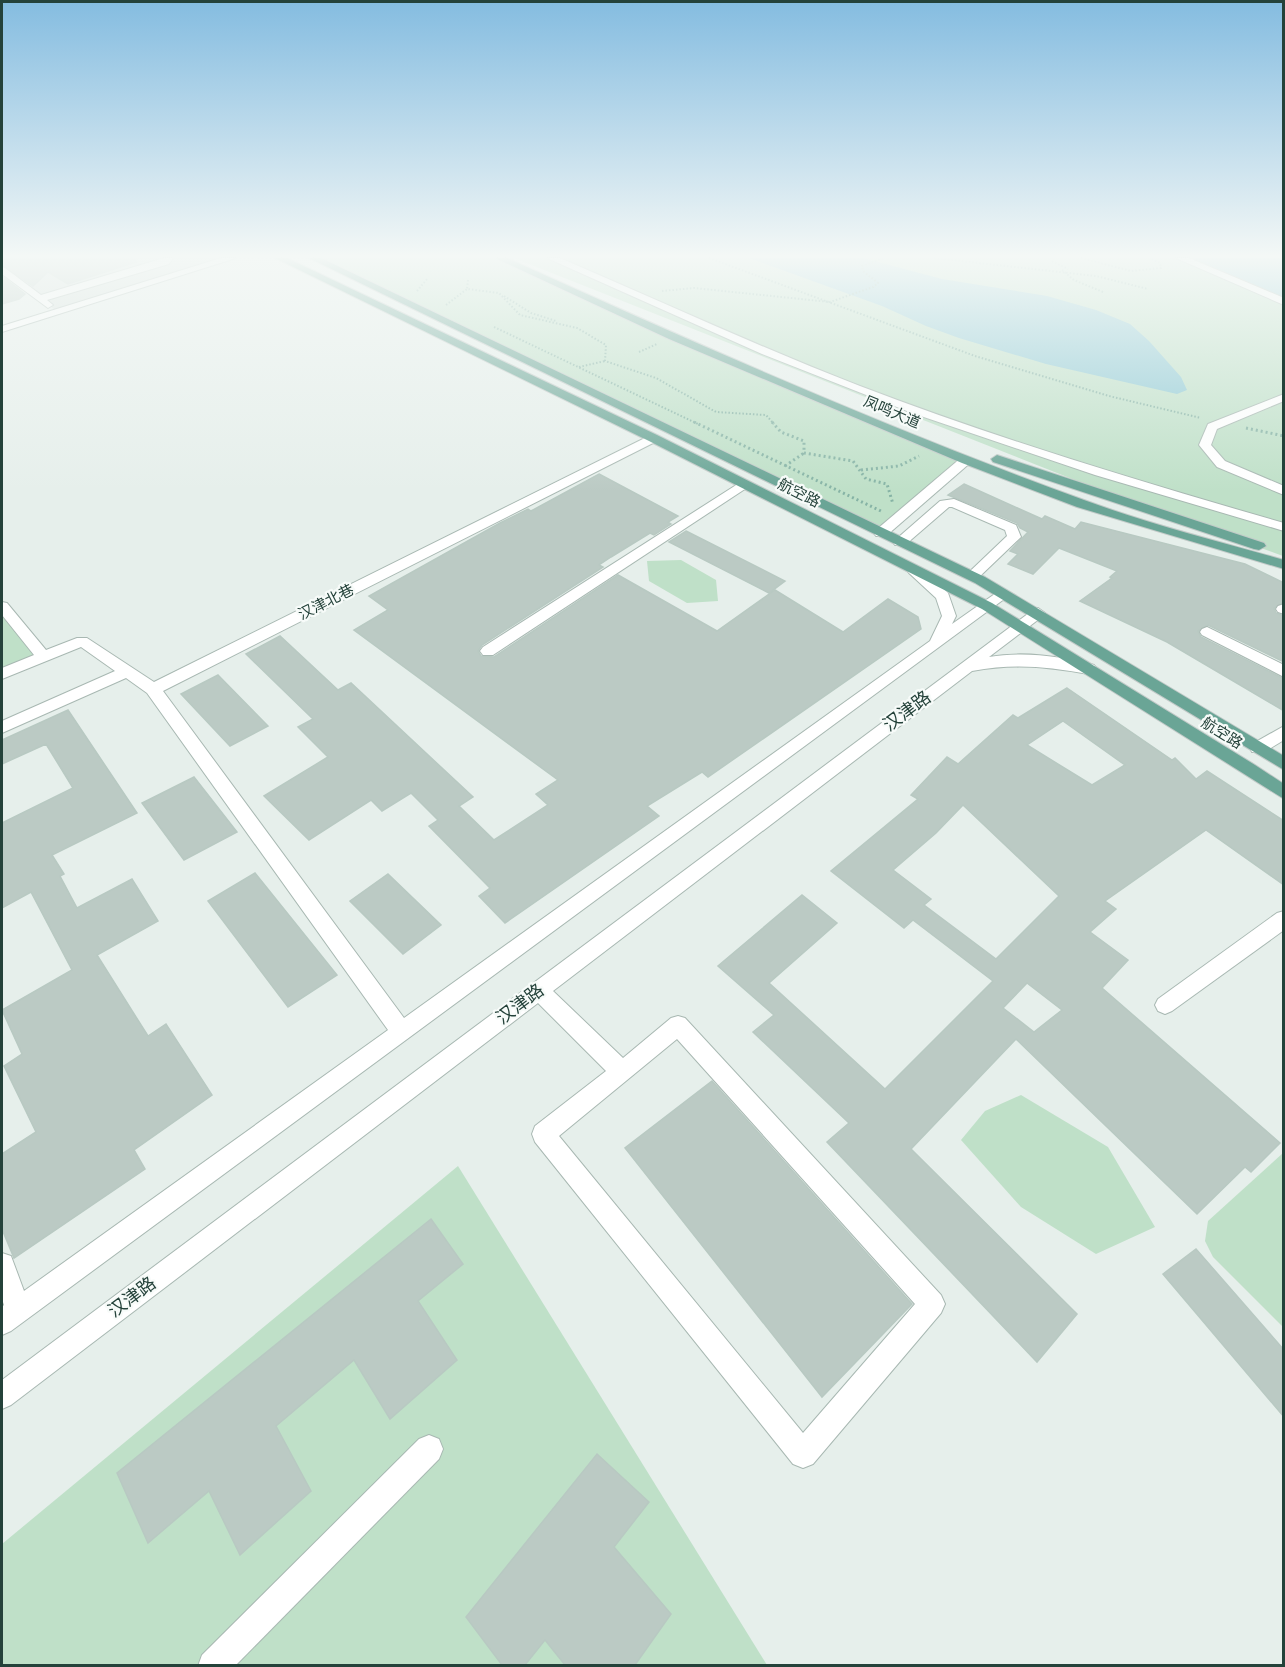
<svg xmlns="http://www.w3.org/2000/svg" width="1285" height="1667" viewBox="0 0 1285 1667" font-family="Rubik,'Noto Sans SC',sans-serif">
	<rect width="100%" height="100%" fill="#e6efeb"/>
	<path fill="#d4dfda" d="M2,258H232L58,312L2,270Z"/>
	<g fill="#bfe0c8">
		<path d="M312,258H499L966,460L881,533Z"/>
		<path d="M514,258H1191L1283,297V556L1100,490Z"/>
		<path d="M681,560L716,580L718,601L687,603L649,581L647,561Z"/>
		<path d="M2,614L36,655L2,670Z"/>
		<path d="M1021,1095L1108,1147L1155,1227L1096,1254L1021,1207L961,1140L985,1111Z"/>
		<path d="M1283,1153V1327L1213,1257L1205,1241L1208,1221Z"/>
		<path d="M458,1166L767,1665H2V1544Z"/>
	</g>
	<g fill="#8ec9d4">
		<path d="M749,258H863L942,279L1047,296L1096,310L1130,324L1149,341L1181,377L1187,390L1177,394L1046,364L959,338L926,326L882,306Z"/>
		<path d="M1191,258H1283V297Z"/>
	</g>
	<g fill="#bbcac4" stroke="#b8c9c2" stroke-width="1.5" fill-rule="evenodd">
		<path d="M2,258H135L136,262L68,284L48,272L33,286L2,265Z"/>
		<path d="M2,276L25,294L19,299L2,304Z"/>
		<path d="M599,474L678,516L668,522L671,524L654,535L650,533L611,557L599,565L603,567L482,645L478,651L481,656L494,657L618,575L717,631L775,590L843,632L888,599L918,617L921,629L708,777L702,772L647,806L659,816L505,923L479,896L490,888L429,826L438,820L411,793L382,811L371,800L309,840L264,796L328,757L298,727L313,719L246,654L280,636L338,690L351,683L473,797L459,806L494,840L548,805L536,794L558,780L354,630L388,610L369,596L500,523L528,509L531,511Z"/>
		<path d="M964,484L1042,519L1045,516L1075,529L1081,522L1245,564L1284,583V602L1274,608L1276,613L1284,616V662L1208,625L1198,631L1201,637L1284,679V711L1167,642L1080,601L1112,578L1110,577L1117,571L1059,548L1033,574L1008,564L1018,554L1010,551L1028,532L1020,528L1017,523L948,495Z"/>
		<path d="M686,531L785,581L769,593L669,542Z"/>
		<path d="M218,675L268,726L230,746L181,694Z"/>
		<path d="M1067,688L1172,760L1175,758L1196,779L1207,771L1284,821V885L1206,830L1105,901L1116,909L1090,932L1128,960L1102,988L1280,1143L1251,1172L1245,1167L1197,1214L1016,1039L911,1149L1077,1314L1037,1362L827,1142L849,1123L753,1032L774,1015L718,966L802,895L837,923L769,983L885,1089L993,981L913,920L904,928L831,871L918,799L911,795L947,757L958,764L1013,715L1018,718ZM1063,721L1125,765L1092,785L1027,745ZM963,805L1059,896L996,959L924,905L931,899L893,870L936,833ZM1027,983L1062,1010L1034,1032L1003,1008Z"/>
		<path d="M68,710L137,813L52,855L64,874L60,876L77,908L132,879L158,921L97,955L148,1036L166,1024L212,1095L134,1150L145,1169L14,1258L2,1229V1154L36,1132L4,1066L22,1054L2,1010L72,970L31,892L2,908V823L73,788L46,744L2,764V740Z"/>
		<path d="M194,777L237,832L184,860L142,803Z"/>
		<path d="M255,873L337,975L288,1007L208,901Z"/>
		<path d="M388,874L441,925L403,954L350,901Z"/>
		<path d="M712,1081L912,1304L822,1397L625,1148Z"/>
		<path d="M431,1219L463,1264L418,1301L457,1360L390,1419L354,1360L276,1426L311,1491L240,1555L209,1491L148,1543L117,1473Z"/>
		<path d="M1196,1249L1284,1350V1417L1163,1274Z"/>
		<path d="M597,1454L649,1502L614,1547L671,1614L635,1665H565L545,1640L525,1665H502L466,1617Z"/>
	</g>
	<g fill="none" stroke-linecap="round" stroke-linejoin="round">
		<defs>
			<g id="minor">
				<path d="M164,258H173L169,264L47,300L53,305L48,308L2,274V267L5,268L41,295Z"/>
				<path d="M221,258H236L2,332V326Z"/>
				<path d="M547,258H560C660,301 759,347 860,386C999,439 1141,482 1284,523V531L1095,475L912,413L762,354Z"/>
				<path d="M1176,258H1189L1284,298V305Z"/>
				<path d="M1284,394V401L1217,429L1211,445L1225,461L1284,486V495L1217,467L1199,445L1208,424Z"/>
				<path d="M653,434L659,438L657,441L163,691L404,1018L930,641L942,616L936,598L909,573L907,570L909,567H919L948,593L956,616L952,624L999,591L1004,590L1011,594L11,1331L2,1335V1307L4,1305L2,1299V1253L11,1256L24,1291L388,1030L147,693L126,678L2,733V721L115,671L81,647L2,679V668L34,655L2,615V602L7,603L46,650L77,638H87L154,682Z"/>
				<path d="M966,456L972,460L970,463L886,536H876L874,533L876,530L962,457Z"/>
				<path d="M744,480L750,484L748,487L493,655H483L480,651L483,647Z"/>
				<path d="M954,499L1016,525L1021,537L977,579L972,580L965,576L1007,536L1005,530L952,507H949L905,545H895L893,542L940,501Z"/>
				<path d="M1284,604V614L1278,612L1276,609L1278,606Z"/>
				<path d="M1038,608L1045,613L1043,616L989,657C1022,651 1062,656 1094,665L1097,669L1094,673L1089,674C1046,667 1016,663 972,671L553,991L623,1058L671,1018L678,1016L685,1018L941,1295L945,1304L941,1313L813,1464L803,1468L793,1464L535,1142L532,1134L535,1126L606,1071L538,1003L11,1405L2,1409V1380L1033,610ZM677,1039L915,1304L803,1433L559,1136Z"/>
				<path d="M1207,627L1284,665V677L1202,635L1200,632L1202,629Z"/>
				<path d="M1284,726V740L1264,752H1252L1250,748L1252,744Z"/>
				<path d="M1284,911V930L1172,1011L1165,1014L1158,1011L1155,1005L1158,999L1277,913Z"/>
				<path d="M429,1435L439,1439L443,1449L439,1459L235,1666H198L202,1655L419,1439Z"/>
			</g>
			<g id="major">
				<path d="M275,258H287L657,435L992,603L1255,765L1284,784V799L982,609L649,441Z"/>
				<path d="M309,258H321L985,577L1284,756V770L975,583Z"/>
				<path d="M495,258H507C697,344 888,429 1084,500C1149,524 1217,541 1284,560V569L1077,507L962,463L669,339Z"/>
				<path d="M997,455L1264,543L1266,546L1259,550L1254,549L993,462L991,459Z"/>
			</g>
		</defs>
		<use href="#minor" stroke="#a8b8b2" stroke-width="2"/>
		<use href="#major" stroke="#c2cac8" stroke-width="2"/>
		<g stroke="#86b3a5" stroke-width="2" stroke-dasharray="1.5 2" stroke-linecap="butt">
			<path d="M709,258L975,356L1109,396L1201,418"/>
			<path d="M934,258L1096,276L1148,289"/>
			<path d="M1081,258L1131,271L1161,268L1160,263L1150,258"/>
			<path d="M1052,261L1068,269"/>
			<path d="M1062,270L1074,280L1103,292"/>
			<path d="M468,280L467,289L499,293L520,315L577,328L606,345L605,361L656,378L716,412L766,415L774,424"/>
			<path d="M417,291L428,278"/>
			<path d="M662,291L694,288L830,302L873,287L878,283L863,271L862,266L884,258"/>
			<path d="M504,296L531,313L556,321"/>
			<path d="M446,305L467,289"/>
			<path d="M494,327L698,424"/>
			<path d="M639,352L657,344"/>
			<path d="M579,367L605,361"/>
		</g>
		<g stroke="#86b3a5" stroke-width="3" stroke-dasharray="2 3" stroke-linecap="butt">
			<path d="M694,422L883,512"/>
			<path d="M772,422L781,432L804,441V453L853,461L866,479L887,484L893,504"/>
			<path d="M1246,428L1284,436"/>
			<path d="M785,466L804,453"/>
			<path d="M861,470L899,466L919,456"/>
		</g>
		<use href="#minor" fill="#fff" fill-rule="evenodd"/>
		<use href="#major" fill="#6aa596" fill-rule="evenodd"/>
	</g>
	<linearGradient id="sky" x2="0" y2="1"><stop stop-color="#84bce0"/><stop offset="0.52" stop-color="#f4f8f6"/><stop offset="1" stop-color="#f4f8f6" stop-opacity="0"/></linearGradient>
	<rect width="1285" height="492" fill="url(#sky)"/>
	<g text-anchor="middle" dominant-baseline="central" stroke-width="4.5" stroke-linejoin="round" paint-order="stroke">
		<g font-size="15" fill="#24423a" stroke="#f7fbf9">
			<text transform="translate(892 412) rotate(23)">凤鸣大道</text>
			<text transform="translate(799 493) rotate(27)">航空路</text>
			<text transform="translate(326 602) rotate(-27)">汉津北巷</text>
			<text transform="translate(1222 733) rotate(32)">航空路</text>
		</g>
		<g font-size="18" fill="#24423a" stroke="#f7fbf9">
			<text transform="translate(907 711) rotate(-37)">汉津路</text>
			<text transform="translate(520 1004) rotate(-37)">汉津路</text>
			<text transform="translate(132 1297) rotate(-37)">汉津路</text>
		</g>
	</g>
	<rect width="1285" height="1667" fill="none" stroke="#24423a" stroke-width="6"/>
</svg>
